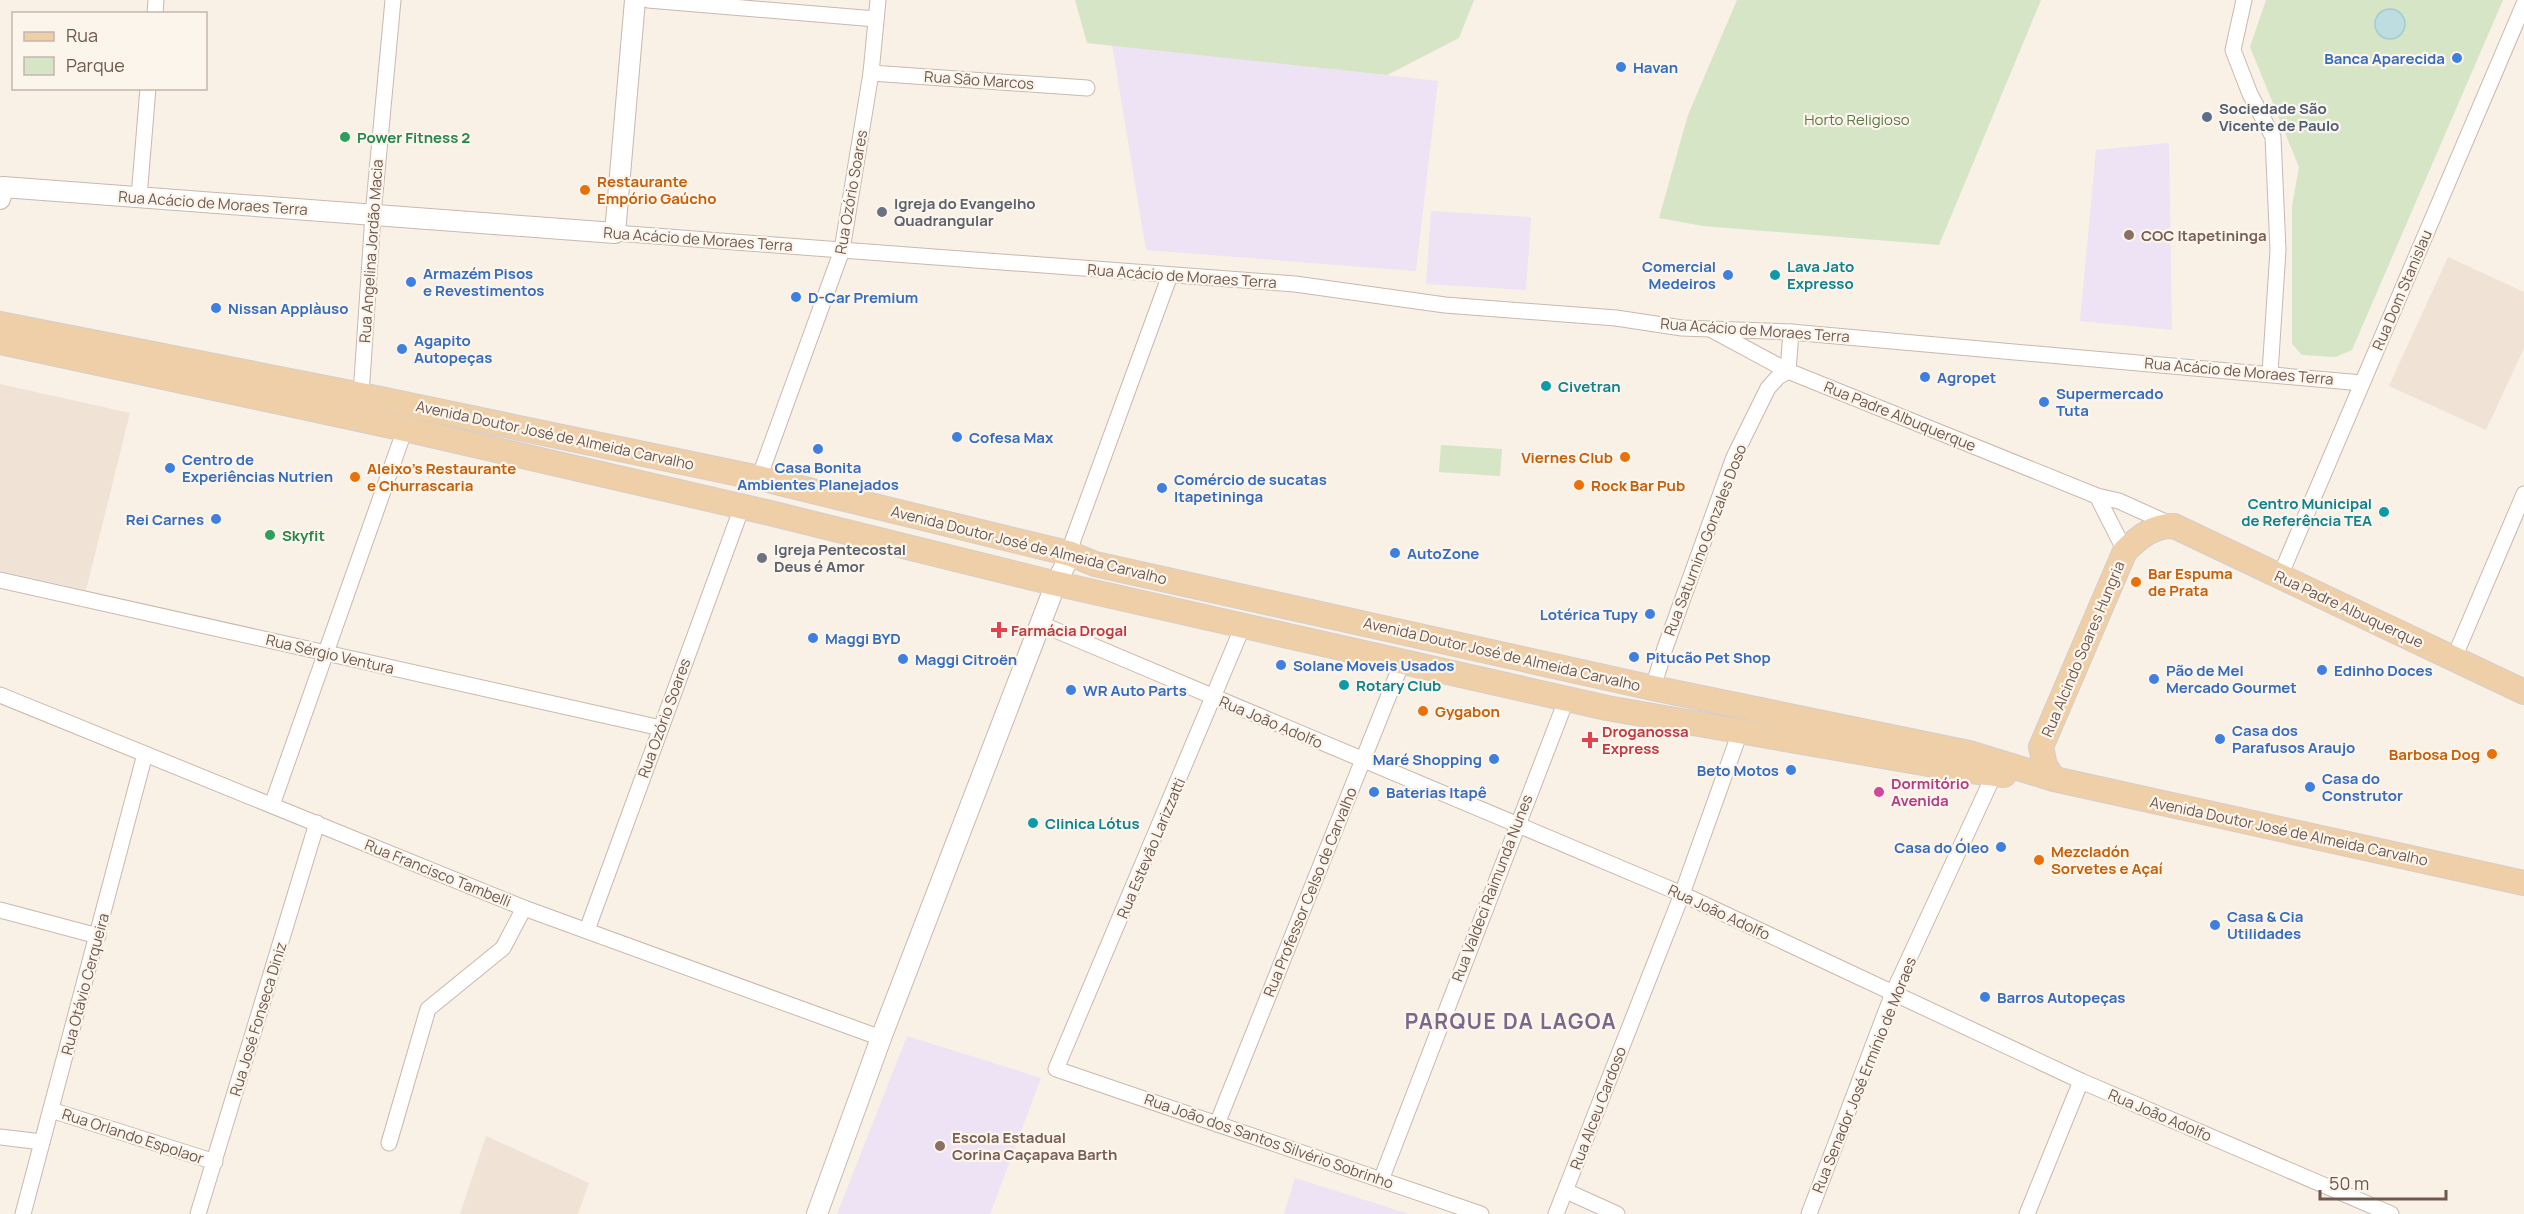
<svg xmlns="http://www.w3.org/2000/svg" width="2524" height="1214" viewBox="0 0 2524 1214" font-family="Manrope,sans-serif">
	<rect width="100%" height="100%" fill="#f9f0e6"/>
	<g fill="#f0e2d5">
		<path d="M2448,257L2524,292V348L2486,430L2389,386Z"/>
		<path d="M0,384L130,413L86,590L0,571Z"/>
		<path d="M486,1136L589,1183L578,1214H460Z"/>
	</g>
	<g fill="#ede3f5">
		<path d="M1112,44L1438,81L1416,271L1146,250Z"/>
		<path d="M2169,143L2172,330L2080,321L2096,150Z"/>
		<path d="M1431,211L1531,217L1526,290L1426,284Z"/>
		<path d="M907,1036L1041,1078L990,1214H837Z"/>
		<path d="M1295,1178L1409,1214H1284Z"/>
	</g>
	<g fill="#d5e5c6">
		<path d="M1075,0H1474L1459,38L1387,75L1087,43Z"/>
		<path d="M1737,0H2041L1939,245L1703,226L1659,218L1688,115Z"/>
		<path d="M2266,0H2503L2352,350L2335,357L2302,355L2292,344V206L2299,167L2250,47Z"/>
		<path d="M1441,445L1502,449L1500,476L1439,472Z"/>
	</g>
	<circle fill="#bddde0" stroke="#a5ccd0" stroke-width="1.5" cx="2390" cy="24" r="15"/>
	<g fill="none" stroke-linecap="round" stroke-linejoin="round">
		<defs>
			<g id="minor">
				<path d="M648,0L876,19"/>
				<path d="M2244,0L2233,50L2250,94L2273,137L2278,250L2270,373"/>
				<path d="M155,14L156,0"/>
				<path d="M871,73L1087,88"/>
				<path d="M139,197L148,88"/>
				<path d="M615,233L1295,284L1445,305L1616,318L1682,328L1791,332L2362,383"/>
				<path d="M1712,330L1788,371L2097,496L2119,501L2172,525"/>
				<path d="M1788,371L1791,332"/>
				<path d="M361,395L373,215L393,0"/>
				<path d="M759,478L842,250L871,73L878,0"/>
				<path d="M2097,496L2125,551"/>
				<path d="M1071,554L1073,540L1170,275"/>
				<path d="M2280,576L2524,4"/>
				<path d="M0,580L661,728"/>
				<path d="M1041,624L1682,894L2081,1081L2391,1214"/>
				<path d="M1243,626L1056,1069L1481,1214"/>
				<path d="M2454,658L2524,494"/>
				<path d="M1653,688L1665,648L1734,457L1768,388L1778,377L1788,371"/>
				<path d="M0,695L524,908L881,1038"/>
				<path d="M272,805L405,429"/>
				<path d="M0,910L98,936"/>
				<path d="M587,930L742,507"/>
				<path d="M51,1110L215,1162"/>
				<path d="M1217,1124L1403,660"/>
				<path d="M0,1137L42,1142"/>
				<path d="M389,1143L428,1009L503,948L524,908"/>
				<path d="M1381,1180L1567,698"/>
				<path d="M1566,1191L1617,1214"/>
				<path d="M23,1214L145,754"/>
				<path d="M198,1214L317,823"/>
				<path d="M1556,1214L1682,894L1740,732"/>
				<path d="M1809,1214L1893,993L1998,766"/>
				<path d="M2027,1214L2081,1081"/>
			</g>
			<g id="tertiary">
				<path d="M0,199L3,187L615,233L635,0"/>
				<path d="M817,1214L881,1038L1056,583L1071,554"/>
			</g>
			<g id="primary">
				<path d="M0,324L361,395L759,478L1071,554L1095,564L1653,688L1969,753L2054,779L2524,883"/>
				<path d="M0,342L405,429L770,513L1045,581L1607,708L1963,770L2004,775"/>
				<path d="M2054,779L2045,766L2041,747L2125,551C2139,537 2154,525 2174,526L2524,692"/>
			</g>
		</defs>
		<use href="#minor" stroke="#c9b8ae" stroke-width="17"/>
		<use href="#tertiary" stroke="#c9b8ae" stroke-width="22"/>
		<use href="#primary" stroke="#d4cdca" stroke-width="26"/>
		<use href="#minor" stroke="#fff" stroke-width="15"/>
		<use href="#tertiary" stroke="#fff" stroke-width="20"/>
		<use href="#primary" stroke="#efcfa7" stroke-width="24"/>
	</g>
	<g fill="#3f7fe0" stroke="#fcf5ec" stroke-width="2">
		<circle cx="2457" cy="58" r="6"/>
		<circle cx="1621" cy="67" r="6"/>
		<circle cx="1728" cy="275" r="6"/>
		<circle cx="411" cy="282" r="6"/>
		<circle cx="796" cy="297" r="6"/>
		<circle cx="216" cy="308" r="6"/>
		<circle cx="402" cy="349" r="6"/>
		<circle cx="1925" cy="377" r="6"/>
		<circle cx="2044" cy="402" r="6"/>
		<circle cx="957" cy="437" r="6"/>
		<circle cx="818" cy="449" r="6"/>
		<circle cx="170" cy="468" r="6"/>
		<circle cx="1162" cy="488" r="6"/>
		<circle cx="216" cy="519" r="6"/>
		<circle cx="1395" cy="553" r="6"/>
		<circle cx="1650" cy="614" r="6"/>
		<circle cx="813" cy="638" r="6"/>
		<circle cx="1634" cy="657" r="6"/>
		<circle cx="903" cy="659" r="6"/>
		<circle cx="1281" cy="665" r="6"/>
		<circle cx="2322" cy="670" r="6"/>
		<circle cx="2154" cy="679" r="6"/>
		<circle cx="1071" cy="690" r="6"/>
		<circle cx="2220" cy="739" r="6"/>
		<circle cx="1494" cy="759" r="6"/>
		<circle cx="1791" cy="770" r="6"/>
		<circle cx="2310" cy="787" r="6"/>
		<circle cx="1374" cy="792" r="6"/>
		<circle cx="2001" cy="847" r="6"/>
		<circle cx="2215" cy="925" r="6"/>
		<circle cx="1985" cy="997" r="6"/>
	</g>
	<circle fill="#5c6f8a" stroke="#fcf5ec" stroke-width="2" cx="2207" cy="117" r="6"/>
	<g fill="#2e9e5b" stroke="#fcf5ec" stroke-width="2">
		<circle cx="345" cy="137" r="6"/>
		<circle cx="270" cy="535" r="6"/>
	</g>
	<g fill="#e8710a" stroke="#fcf5ec" stroke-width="2">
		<circle cx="585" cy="190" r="6"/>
		<circle cx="1625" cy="457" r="6"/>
		<circle cx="355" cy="477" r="6"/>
		<circle cx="1579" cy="485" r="6"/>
		<circle cx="2136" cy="582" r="6"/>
		<circle cx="1423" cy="711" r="6"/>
		<circle cx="2492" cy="754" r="6"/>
		<circle cx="2039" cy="860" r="6"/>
	</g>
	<g fill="#6b7280" stroke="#fcf5ec" stroke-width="2">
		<circle cx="882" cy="212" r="6"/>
		<circle cx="762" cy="558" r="6"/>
	</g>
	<g fill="#8d6e63" stroke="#fcf5ec" stroke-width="2">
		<circle cx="2129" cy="235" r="6"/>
		<circle cx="940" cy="1146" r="6"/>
	</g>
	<g fill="#0f9aa8" stroke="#fcf5ec" stroke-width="2">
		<circle cx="1775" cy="275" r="6"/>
		<circle cx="1546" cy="386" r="6"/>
		<circle cx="2384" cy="512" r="6"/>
		<circle cx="1344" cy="685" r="6"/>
		<circle cx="1033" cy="823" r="6"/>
	</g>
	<g fill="#e0444e" stroke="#fcf5ec" stroke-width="2">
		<path d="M996 621h6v6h6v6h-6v6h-6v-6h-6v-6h6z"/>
		<path d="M1587 731h6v6h6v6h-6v6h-6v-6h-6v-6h6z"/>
	</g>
	<circle fill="#d1479c" stroke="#fcf5ec" stroke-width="2" cx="1879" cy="792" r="6"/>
	<g text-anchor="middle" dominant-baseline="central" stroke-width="4.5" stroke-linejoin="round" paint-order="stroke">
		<g font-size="15" font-weight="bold" fill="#366cbe" stroke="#fcf5ec" text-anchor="start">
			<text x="2445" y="58" text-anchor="end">Banca Aparecida</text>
			<text x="1633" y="67">Havan</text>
			<text x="1716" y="266" text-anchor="end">Comercial<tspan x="1716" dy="17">Medeiros</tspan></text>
			<text x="423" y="273">Armazém Pisos<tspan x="423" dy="17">e Revestimentos</tspan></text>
			<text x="808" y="297">D-Car Premium</text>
			<text x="228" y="308">Nissan Applàuso</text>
			<text x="414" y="340">Agapito<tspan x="414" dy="17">Autopeças</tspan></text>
			<text x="1937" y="377">Agropet</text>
			<text x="2056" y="393">Supermercado<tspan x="2056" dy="17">Tuta</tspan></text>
			<text x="969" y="437">Cofesa Max</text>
			<text x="182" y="459">Centro de<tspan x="182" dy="17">Experiências Nutrien</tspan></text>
			<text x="818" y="467" text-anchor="middle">Casa Bonita<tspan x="818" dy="17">Ambientes Planejados</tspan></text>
			<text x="1174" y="479">Comércio de sucatas<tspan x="1174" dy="17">Itapetininga</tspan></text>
			<text x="204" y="519" text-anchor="end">Rei Carnes</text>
			<text x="1407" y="553">AutoZone</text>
			<text x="1638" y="614" text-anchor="end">Lotérica Tupy</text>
			<text x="825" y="638">Maggi BYD</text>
			<text x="1646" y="657">Pitucão Pet Shop</text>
			<text x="915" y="659">Maggi Citroën</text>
			<text x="1293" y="665">Solane Moveis Usados</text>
			<text x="2166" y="670">Pão de Mel<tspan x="2166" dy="17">Mercado Gourmet</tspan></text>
			<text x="2334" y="670">Edinho Doces</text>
			<text x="1083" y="690">WR Auto Parts</text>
			<text x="2232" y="730">Casa dos<tspan x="2232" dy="17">Parafusos Araujo</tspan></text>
			<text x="1482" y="759" text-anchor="end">Maré Shopping</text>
			<text x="1779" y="770" text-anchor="end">Beto Motos</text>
			<text x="2322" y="778">Casa do<tspan x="2322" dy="17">Construtor</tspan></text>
			<text x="1386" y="792">Baterias Itapê</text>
			<text x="1989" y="847" text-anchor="end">Casa do Óleo</text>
			<text x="2227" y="916">Casa &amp; Cia<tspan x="2227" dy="17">Utilidades</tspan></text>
			<text x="1997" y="997">Barros Autopeças</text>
		</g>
		<g font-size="15" fill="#6f584e" stroke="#fcf5ec">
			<text transform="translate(979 80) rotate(4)">Rua São Marcos</text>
			<text transform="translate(851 192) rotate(-80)">Rua Ozório Soares</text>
			<text transform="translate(213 203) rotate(4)">Rua Acácio de Moraes Terra</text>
			<text transform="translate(698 239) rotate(4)">Rua Acácio de Moraes Terra</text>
			<text transform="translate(371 251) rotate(-86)">Rua Angelina Jordão Macia</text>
			<text transform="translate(1182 276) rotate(4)">Rua Acácio de Moraes Terra</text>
			<text transform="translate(2402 290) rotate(-67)">Rua Dom Stanislau</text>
			<text transform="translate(1755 330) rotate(4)">Rua Acácio de Moraes Terra</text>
			<text transform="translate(2239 371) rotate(5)">Rua Acácio de Moraes Terra</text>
			<text transform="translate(1900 416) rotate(22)">Rua Padre Albuquerque</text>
			<text transform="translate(555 435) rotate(12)">Avenida Doutor José de Almeida Carvalho</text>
			<text transform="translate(1705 540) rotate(-69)">Rua Saturnino Gonzales Doso</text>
			<text transform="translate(1029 545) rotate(14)">Avenida Doutor José de Almeida Carvalho</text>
			<text transform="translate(2349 609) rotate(25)">Rua Padre Albuquerque</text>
			<text transform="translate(2083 649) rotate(-67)">Rua Alcindo Soares Hungria</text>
			<text transform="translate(330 654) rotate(13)">Rua Sérgio Ventura</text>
			<text transform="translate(1502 654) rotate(13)">Avenida Doutor José de Almeida Carvalho</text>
			<text transform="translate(664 718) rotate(-70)">Rua Ozório Soares</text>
			<text transform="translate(1271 722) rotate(23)">Rua João Adolfo</text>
			<text transform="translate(2289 831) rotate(12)">Avenida Doutor José de Almeida Carvalho</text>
			<text transform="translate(1151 848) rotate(-67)">Rua Estevão Larizzatti</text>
			<text transform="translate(438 873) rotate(22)">Rua Francisco Tambelli</text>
			<text transform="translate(1492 888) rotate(-69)">Rua Valdeci Raimunda Nunes</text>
			<text transform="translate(1310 892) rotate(-68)">Rua Professor Celso de Carvalho</text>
			<text transform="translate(1719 912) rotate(25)">Rua João Adolfo</text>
			<text transform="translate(85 984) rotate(-75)">Rua Otávio Cerqueira</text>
			<text transform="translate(258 1019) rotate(-73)">Rua José Fonseca Diniz</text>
			<text transform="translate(1864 1075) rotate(-68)">Rua Senador José Ermínio de Moraes</text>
			<text transform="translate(1598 1108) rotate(-69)">Rua Alceu Cardoso</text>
			<text transform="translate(2160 1115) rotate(23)">Rua João Adolfo</text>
			<text transform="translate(133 1136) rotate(18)">Rua Orlando Espolaor</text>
			<text transform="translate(1269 1141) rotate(19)">Rua João dos Santos Silvério Sobrinho</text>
		</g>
		<g font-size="15" font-weight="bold" fill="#4e5e75" stroke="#fcf5ec" text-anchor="start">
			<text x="2219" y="108">Sociedade São<tspan x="2219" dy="17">Vicente de Paulo</tspan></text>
		</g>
		<g font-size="15" fill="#5b794b" stroke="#fcf5ec">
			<text x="1857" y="119">Horto Religioso</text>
		</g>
		<g font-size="15" font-weight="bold" fill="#27864d" stroke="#fcf5ec" text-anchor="start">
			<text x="357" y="137">Power Fitness 2</text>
			<text x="282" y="535">Skyfit</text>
		</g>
		<g font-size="15" font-weight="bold" fill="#c56008" stroke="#fcf5ec" text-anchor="start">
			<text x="597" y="181">Restaurante<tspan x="597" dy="17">Empório Gaúcho</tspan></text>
			<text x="1613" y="457" text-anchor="end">Viernes Club</text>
			<text x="367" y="468">Aleixo's Restaurante<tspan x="367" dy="17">e Churrascaria</tspan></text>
			<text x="1591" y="485">Rock Bar Pub</text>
			<text x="2148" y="573">Bar Espuma<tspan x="2148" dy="17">de Prata</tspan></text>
			<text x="1435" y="711">Gygabon</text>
			<text x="2480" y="754" text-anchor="end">Barbosa Dog</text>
			<text x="2051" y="851">Mezcladón<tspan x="2051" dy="17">Sorvetes e Açaí</tspan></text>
		</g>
		<g font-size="15" font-weight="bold" fill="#5b616d" stroke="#fcf5ec" text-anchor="start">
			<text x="894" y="203">Igreja do Evangelho<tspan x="894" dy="17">Quadrangular</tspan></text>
			<text x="774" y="549">Igreja Pentecostal<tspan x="774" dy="17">Deus é Amor</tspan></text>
		</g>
		<g font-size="15" font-weight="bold" fill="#785e54" stroke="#fcf5ec" text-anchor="start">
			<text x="2141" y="235">COC Itapetininga</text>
			<text x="952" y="1137">Escola Estadual<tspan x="952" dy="17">Corina Caçapava Barth</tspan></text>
		</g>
		<g font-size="15" font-weight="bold" fill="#0d838f" stroke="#fcf5ec" text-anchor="start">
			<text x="1787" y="266">Lava Jato<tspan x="1787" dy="17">Expresso</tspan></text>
			<text x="1558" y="386">Civetran</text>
			<text x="2372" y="503" text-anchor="end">Centro Municipal<tspan x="2372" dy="17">de Referência TEA</tspan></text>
			<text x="1356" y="685">Rotary Club</text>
			<text x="1045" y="823">Clinica Lótus</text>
		</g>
		<g font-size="15" font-weight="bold" fill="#be3a42" stroke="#fcf5ec" text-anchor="start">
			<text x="1011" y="630">Farmácia Drogal</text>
			<text x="1602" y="731">Droganossa<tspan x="1602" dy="17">Express</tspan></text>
		</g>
		<g font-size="15" font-weight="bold" fill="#b23c85" stroke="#fcf5ec" text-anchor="start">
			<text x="1891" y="783">Dormitório<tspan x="1891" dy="17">Avenida</tspan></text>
		</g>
		<g font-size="21" font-weight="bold" letter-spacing="1.5" fill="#7c668b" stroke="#fcf5ec">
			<text x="1511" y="1021">PARQUE DA LAGOA</text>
		</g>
	</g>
	<rect x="12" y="12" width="195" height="78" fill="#fcf5ec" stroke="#c4b6ad" stroke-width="1.5"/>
	<rect x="24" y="32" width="30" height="9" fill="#efcfa7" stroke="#c4b6ad" stroke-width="1.5"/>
	<text x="66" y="42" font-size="18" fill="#6f584e">Rua</text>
	<rect x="24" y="57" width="30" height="18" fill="#d5e5c6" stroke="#c4b6ad" stroke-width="1.5"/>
	<text x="66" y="72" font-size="18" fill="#6f584e">Parque</text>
	<path d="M2320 1190v9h126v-9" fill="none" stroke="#6f584e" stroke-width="3"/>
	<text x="2329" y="1190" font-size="18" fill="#6f584e" stroke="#fcf5ec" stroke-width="4.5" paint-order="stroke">50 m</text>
</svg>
